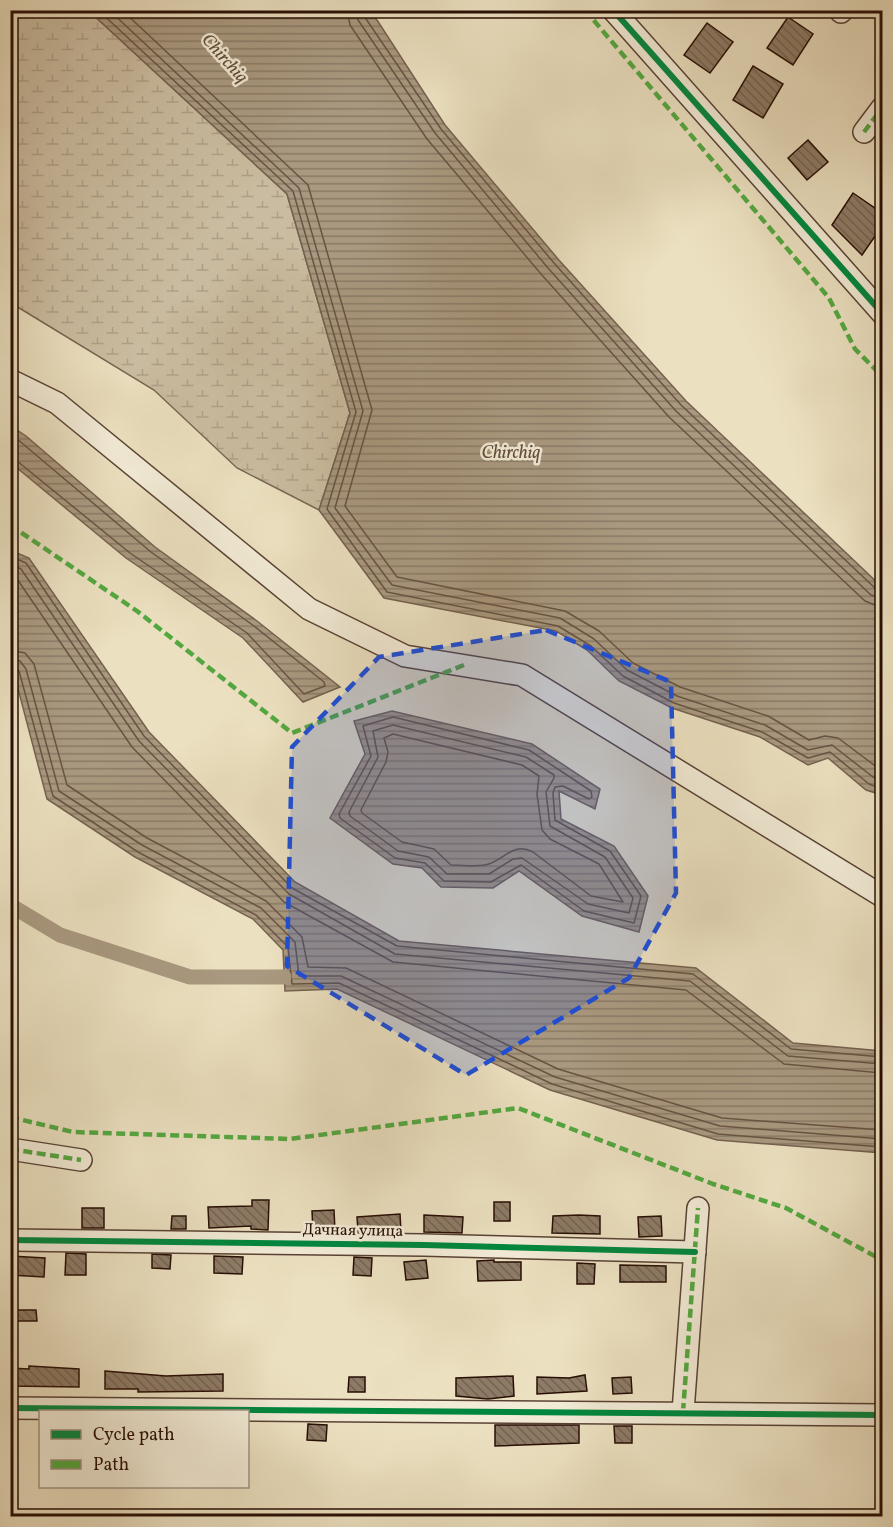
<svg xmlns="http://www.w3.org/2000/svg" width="893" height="1527" viewBox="0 0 893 1527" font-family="Vollkorn,serif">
	<defs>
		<pattern id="wetland-marsh" width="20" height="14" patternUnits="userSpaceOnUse" patternTransform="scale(1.5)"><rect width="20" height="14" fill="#cabca0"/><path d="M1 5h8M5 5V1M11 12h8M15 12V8" fill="none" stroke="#aea088"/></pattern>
		<pattern id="water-rules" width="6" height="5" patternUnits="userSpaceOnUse" patternTransform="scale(1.5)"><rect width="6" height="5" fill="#a99980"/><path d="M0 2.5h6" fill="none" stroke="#8a7b67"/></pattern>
		<pattern id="building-back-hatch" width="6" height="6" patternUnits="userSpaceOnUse" patternTransform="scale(1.5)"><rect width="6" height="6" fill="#8d7b66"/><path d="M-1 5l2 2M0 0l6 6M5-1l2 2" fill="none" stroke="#736352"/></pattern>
	</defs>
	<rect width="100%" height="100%" fill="#ebe0c0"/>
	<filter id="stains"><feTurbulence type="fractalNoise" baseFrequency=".00333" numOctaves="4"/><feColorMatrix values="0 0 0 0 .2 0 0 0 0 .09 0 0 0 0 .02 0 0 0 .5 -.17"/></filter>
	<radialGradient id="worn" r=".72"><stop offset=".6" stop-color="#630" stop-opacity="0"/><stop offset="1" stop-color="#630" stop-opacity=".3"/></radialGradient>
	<path fill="url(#wetland-marsh)" stroke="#796552" stroke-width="1.5" d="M10,11H89L287,194L350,413L319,510L237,468L154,390L11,303Z"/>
	<g fill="url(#water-rules)" stroke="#75614f" stroke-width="1.5">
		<path d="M367,10L377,20L445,125L558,259L686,401L882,587V795L866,790L828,758L808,765L760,737L672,708L619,681L587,650L556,631L384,598L319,510L350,413L287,194L89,11Z"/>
		<path d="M11,426L26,436L155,547L257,621L340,687L303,702L243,638L126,558L11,463Z"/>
		<path d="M10,550L29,558L149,732L295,882L399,941L696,968L793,1043L882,1051V1153L717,1140L550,1090L337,989L285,991L283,950L253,919L135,857L47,799L11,662Z"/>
		<path d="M392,711L532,744L600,789L595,809L559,791L561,819L614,846L648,896L639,932L582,916L519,871L493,888L441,887L422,868L393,864L330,818L365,754L354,721Z"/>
	</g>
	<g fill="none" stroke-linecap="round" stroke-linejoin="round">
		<g stroke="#685442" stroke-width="1.5">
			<path d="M98,10L293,191L356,412L327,509L387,592L558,626L591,646L623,676L674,703L762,732L808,758L830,752L869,784L882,789"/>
			<path d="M109,10L299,188L363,411L335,508L392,585L560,618L594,639L627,670L677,696L765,725L808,750L832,745L873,777L882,781"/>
			<path d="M122,10L308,185L372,410L345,506L397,577L565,611L599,631L633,663L680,687L768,716L809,740L825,736L838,738L882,771"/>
			<path d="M347,10L350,25L427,139L541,274L669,417L865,601L882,608"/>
			<path d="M356,10L358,20L435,133L548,268L676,411L871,595L882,599"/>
			<path d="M364,10V16L441,129L554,263L681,405L876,589L882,591"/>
			<path d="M10,433L151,552L254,626L324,682L325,686L304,694L247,633L130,553L17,461L10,459"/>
			<path d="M10,556L26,563L144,736L292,888L397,946L693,974L791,1049L882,1057"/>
			<path d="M10,564L21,569L139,741L289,894L395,954L690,981L788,1056L882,1064"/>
			<path d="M10,574L15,576L132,747L284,902L393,962L686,990L784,1064L882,1073"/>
			<path d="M10,650L25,653L34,664L67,785L147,838L266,901L302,937L308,967L346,968L558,1069L722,1118L882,1130"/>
			<path d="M10,659L20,661L26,669L59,791L142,845L261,908L295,942L299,976H341L555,1077L720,1126L882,1139"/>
			<path d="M10,666L19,671L53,796L138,852L256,915L288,947L292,984L339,983L552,1084L718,1134L882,1147"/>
			<path d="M393,717L529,750L591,791L592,797L589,799L563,786L555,787L553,793L555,820L610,851L641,896L634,923L584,911L521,865L491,882L444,881L425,863L395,858L340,818L339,814L371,756L363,726Z"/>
			<path d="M393,725L526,757L554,775V778L546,792L550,826L605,857L633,898L629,913L588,904L522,858L513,859L489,874H447L429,857L398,851L350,816L349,812L378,757L373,731Z"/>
			<path d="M393,734L522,765L539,776L537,794L542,830L550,839L599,864L623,902L591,896L533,852C511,841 504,862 485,865C475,867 462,865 451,865L434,849L402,842L362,813L361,810L386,762L388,752L384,738Z"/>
		</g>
		<path stroke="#a99980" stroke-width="15" d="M10,905L60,935L190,977H284"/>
	</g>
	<g fill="url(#building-back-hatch)" stroke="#280e05" stroke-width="1.5">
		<path d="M788,17L813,34L793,65L767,48Z"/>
		<path d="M707,23L733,42L710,73L684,55Z"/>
		<path d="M753,66L783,84L763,118L733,100Z"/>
		<path d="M808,140L828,162L807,180L788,158Z"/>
		<path d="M853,193L882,213V226L862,255L832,225Z"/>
		<path d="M252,1200H269L268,1230L251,1229V1226L209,1228L208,1207L252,1206Z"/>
		<rect x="494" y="1202" width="16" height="19"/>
		<rect x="82" y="1208" width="22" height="20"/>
		<path d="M334,1210L335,1231H313L312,1211Z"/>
		<path d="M400,1214L401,1232L358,1231L357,1217Z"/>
		<path d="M424,1215L463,1217L462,1233L424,1232Z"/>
		<path d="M579,1215L600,1216V1234L552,1233L553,1216Z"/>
		<path d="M172,1216H186V1229H171Z"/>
		<path d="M661,1216L662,1236L639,1237L638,1217Z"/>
		<path d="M66,1253L86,1254V1275H65Z"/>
		<path d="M152,1254L171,1255L170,1269L152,1268Z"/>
		<path d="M10,1256L45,1258L44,1277L10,1275Z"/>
		<path d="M214,1256L243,1257L242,1274L214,1273Z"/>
		<path d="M354,1257L372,1258L371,1276L353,1275Z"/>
		<path d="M426,1260L428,1278L406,1280L404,1262Z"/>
		<path d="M494,1260V1262H521V1280L478,1281L477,1261Z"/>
		<path d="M577,1263L595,1264L594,1284H577Z"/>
		<path d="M620,1265L666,1266V1282H620Z"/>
		<path d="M10,1310H36L37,1321H10Z"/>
		<path d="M29,1366L79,1369V1387L10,1386V1368L29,1369Z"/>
		<path d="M105,1371L166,1376L223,1374V1391L138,1392V1389H105Z"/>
		<path d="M585,1375L587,1391L537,1394V1377L569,1378Z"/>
		<path d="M513,1376L514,1396L488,1399L456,1396V1378Z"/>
		<path d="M349,1377H365V1392H348Z"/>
		<path d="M631,1377L632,1393L613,1394L612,1378Z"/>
		<path d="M308,1424L327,1425L326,1441L307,1440Z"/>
		<path d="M495,1425H579V1443L495,1446Z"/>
		<path d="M614,1426H632V1443H615Z"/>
	</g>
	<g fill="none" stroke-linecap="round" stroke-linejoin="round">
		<defs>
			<g id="minor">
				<path d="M613,10L882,313"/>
				<path d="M841,12V10"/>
				<path d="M864,132L882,108"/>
				<path d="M10,380L57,403L309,609L405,656L522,675L882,896"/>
				<path d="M10,1149L81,1160"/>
				<path d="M10,1240L424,1245L695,1252"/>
				<path d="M10,1408L882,1415"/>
				<path d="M683,1412L698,1208"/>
			</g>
		</defs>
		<use href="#minor" stroke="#594234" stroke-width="24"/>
		<use href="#minor" stroke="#f2ebd6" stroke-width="21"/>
		<g stroke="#53a840" stroke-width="4.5" stroke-dasharray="9 4.5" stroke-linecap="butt">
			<path d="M585,10L829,298L855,349L882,376"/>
			<path d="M841,12V10"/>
			<path d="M864,132L882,108"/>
			<path d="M10,525L137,611L292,733L464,665"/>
			<path d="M10,1117L73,1132L290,1139L518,1108L713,1184L786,1208L882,1260"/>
			<path d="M10,1149L81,1160"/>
			<path d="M683,1412L698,1208"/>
		</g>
		<defs>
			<g id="cycleway">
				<path d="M613,10L882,313"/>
				<path d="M10,1240L424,1245L695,1252"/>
				<path d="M10,1408L882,1415"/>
			</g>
		</defs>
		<use href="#cycleway" stroke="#f2ebd6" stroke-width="10"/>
		<use href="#cycleway" stroke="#00873e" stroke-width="6"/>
	</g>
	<path fill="#1d4ed8" fill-opacity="0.2" stroke="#1d4ed8" stroke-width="4.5" stroke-dasharray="12 8" stroke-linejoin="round" d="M546,630L671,682L676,893L629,978L466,1075L287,966L292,747L379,657Z"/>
	<g text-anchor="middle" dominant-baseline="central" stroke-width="5" stroke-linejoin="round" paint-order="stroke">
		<g font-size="16" fill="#280e05" stroke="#f2ebd6">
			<text transform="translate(353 1231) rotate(1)">Дачная улица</text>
		</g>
		<g font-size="18" font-style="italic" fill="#624d3c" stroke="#f2ebd6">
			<text transform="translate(224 59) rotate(48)">Chirchiq</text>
			<text x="511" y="453">Chirchiq</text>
		</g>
	</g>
	<rect width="893" height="1527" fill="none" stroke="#ebe0c0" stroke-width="36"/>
	<rect x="12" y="12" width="869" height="1503" fill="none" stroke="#280e05" stroke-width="3"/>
	<rect x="18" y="18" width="857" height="1491" fill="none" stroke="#280e05" stroke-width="1.5"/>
	<rect x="39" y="1410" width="210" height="78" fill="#f2ebd6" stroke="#a19382" stroke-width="1.5"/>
	<rect x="51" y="1430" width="30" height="9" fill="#00873e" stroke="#a19382" stroke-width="1.5"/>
	<text x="93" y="1440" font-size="18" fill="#280e05">Cycle path</text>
	<rect x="51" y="1460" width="30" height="9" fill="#53a840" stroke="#a19382" stroke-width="1.5"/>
	<text x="93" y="1470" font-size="18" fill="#280e05">Path</text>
	<rect width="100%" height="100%" filter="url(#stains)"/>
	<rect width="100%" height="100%" fill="url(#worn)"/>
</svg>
